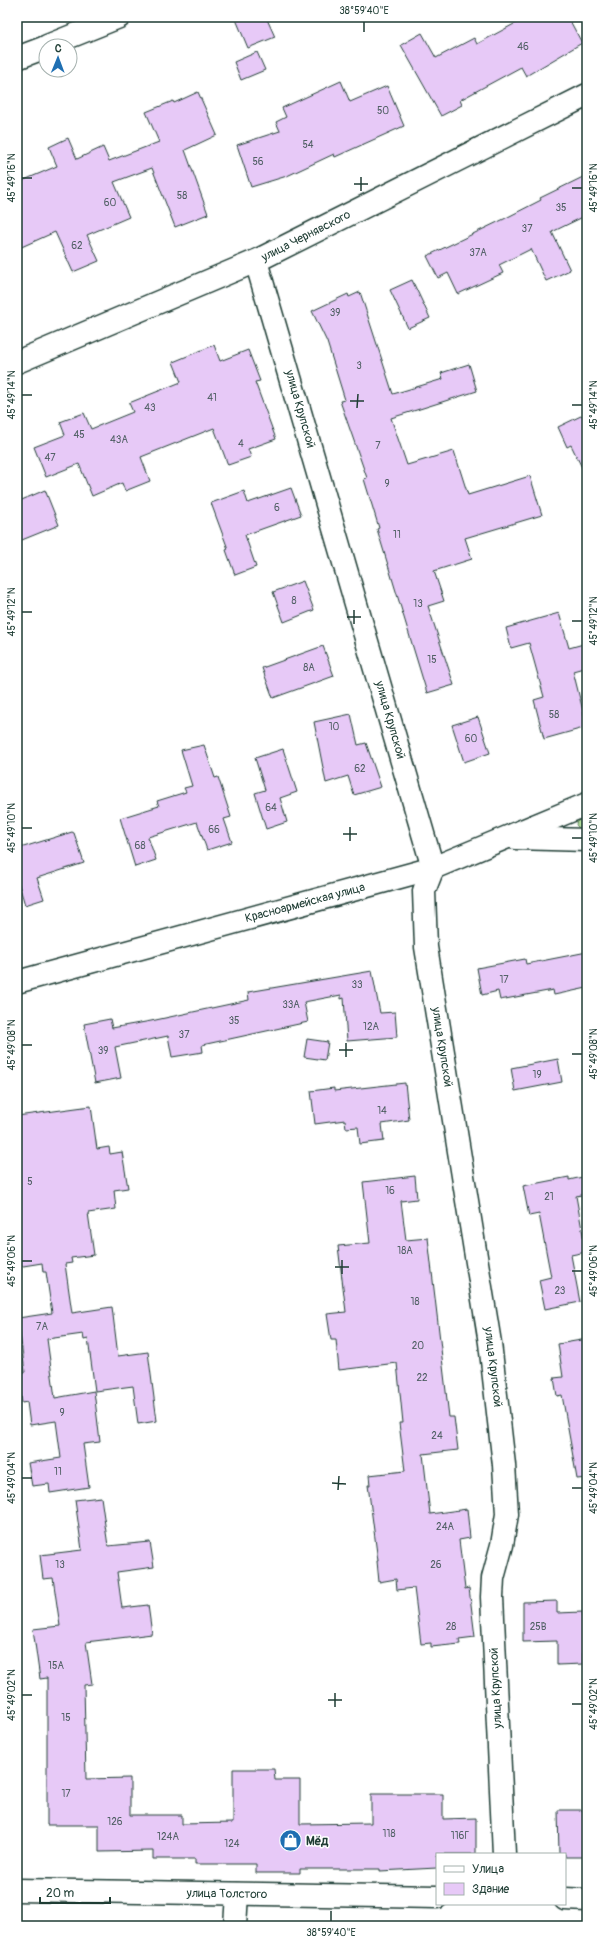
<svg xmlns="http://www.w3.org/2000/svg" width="604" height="1943" viewBox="0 0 604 1943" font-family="Pangolin,sans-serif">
	<rect width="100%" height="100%" fill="#fff"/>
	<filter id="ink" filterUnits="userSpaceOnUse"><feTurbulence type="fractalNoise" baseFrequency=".025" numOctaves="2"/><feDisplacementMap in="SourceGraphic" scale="8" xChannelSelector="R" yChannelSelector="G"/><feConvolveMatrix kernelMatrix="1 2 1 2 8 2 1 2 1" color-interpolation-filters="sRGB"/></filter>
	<g filter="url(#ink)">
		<path fill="#b0db98" stroke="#688c66" d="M587,816V829L579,828L576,825L577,820Z"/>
		<g fill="#e7c9f7" stroke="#1f3d34">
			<path d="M235,17H266L275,37L248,48Z"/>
			<path d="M527,17H568L582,43L526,76L521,67L460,100L462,105L441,116L401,45L422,33L436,58L474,38L477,44Z"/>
			<path d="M257,52L265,70L241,80L234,62Z"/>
			<path d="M341,81L350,102L387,86L404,126L335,157L334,154L287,176L251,187L237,145L280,131L276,122L286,117L282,108Z"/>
			<path d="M198,92L217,135L185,150L208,214L175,227L152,168L114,182L129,217L87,235L99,261L73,272L55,232L17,249V183L57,166L49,147L68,138L77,159L103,147L109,161L159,142L146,112L173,101L174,103Z"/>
			<path d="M587,175V215L552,232L570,270L546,281L531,249L499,265L503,273L458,294L448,273L438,278L427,256L504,219L541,200L540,198Z"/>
			<path d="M412,280L430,318L408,328L390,290Z"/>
			<path d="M360,292L393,394L443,379L441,373L469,364L477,391L391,418L407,465L454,451L468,495L530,476L542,515L465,538L472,559L434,571L444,601L428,606L454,685L427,693L377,529L379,528L364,479L367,478L340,401L345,400L327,342L312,311L348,294L349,297Z"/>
			<path d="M214,345L220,361L248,350L260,381L255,382L276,439L248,449L251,457L228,465L214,428L141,457L150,481L125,491L122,483L92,496L79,464L46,477L34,447L65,435L60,422L84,413L91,429L133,412L129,403L181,382L173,362Z"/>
			<path d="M587,413V478L571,445L567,447L558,427Z"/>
			<path d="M291,488L301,515L245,535L256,567L235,575L226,550L228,549L211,503L244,491L248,503Z"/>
			<path d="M45,490L59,525L17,542V502Z"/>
			<path d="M303,581L314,610L284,622L273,592Z"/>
			<path d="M559,613L569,648L587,643V667L573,671L587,727L544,739L534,700L544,697L529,643L511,648L506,628Z"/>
			<path d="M323,646L334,676L273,698L262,668Z"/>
			<path d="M351,714L358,745L366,743L381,787L354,795L348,776L326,783L314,722Z"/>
			<path d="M478,717L490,753L464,762L452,725Z"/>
			<path d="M204,745L215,778L218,777L231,817L224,819L232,842L207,850L197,822L148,837L156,860L135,867L120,818L159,806L157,801L186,792L184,788L192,786L181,750Z"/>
			<path d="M283,749L297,792L280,798L287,822L266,829L255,793L265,790L255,758Z"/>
			<path d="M72,832L74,833L84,863L37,878L44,899L25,905L17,878V849Z"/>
			<path d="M587,952V988L554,995L553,990L500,1000L498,991L482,995L477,968L525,959L526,964Z"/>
			<path d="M372,971L380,1013L395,1012L397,1037L347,1041L344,998L341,999V995L304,1002L308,1022L202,1045L203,1052L172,1057L168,1036L115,1047L121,1078L95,1083L84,1024L110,1019L112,1028L151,1021L249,1000L248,992Z"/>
			<path d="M307,1039L328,1042L325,1060L304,1057Z"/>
			<path d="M558,1059L562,1082L515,1091L511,1068Z"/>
			<path d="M405,1083L409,1120L382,1124L384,1141L360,1144L358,1127L346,1128L345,1120L315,1124L311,1091L334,1088V1091Z"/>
			<path d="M91,1106L97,1149L109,1147L110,1154L122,1152L128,1188L114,1190L116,1209L88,1213L94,1255L71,1258L72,1263L65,1264L72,1313L112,1307L118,1356L148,1352L157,1421L138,1424L133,1386L95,1391L88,1339L84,1340L83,1334L47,1339L55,1398L94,1391L100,1442L83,1444L89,1487L50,1493L49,1484L32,1486L28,1463L61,1458L56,1421L30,1425L27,1402L22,1403L18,1373L25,1372L18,1318L52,1313L46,1272H43L42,1263L17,1267V1116Z"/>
			<path d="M415,1176L417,1199L401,1201L406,1240L428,1238L449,1417H454L458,1450L423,1454L430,1514L467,1509L470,1538L459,1540L465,1589L469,1588L475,1637L459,1639L460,1644L431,1647V1643L421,1644L414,1588L397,1590L396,1579L379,1582L377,1561H378L368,1485H370L369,1475L405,1471L399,1423H403L397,1363L339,1370L336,1340H331L327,1314L346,1312L338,1246L370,1243L363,1182Z"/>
			<path d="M587,1176V1194L576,1196L586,1252L571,1255L580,1302L545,1309L539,1280L551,1277L539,1214L529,1216L523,1186L569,1177V1180Z"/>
			<path d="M587,1339V1478L577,1479L562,1395L557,1396L554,1378L563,1377L558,1344Z"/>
			<path d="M101,1497L108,1546L150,1542L154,1567L117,1572L122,1608L148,1605L152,1634L86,1642L92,1684L84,1685L86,1779L130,1778V1815H182V1824L233,1823V1769H274L275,1780H300V1824L371,1823V1794H443V1819L476,1818V1854H437V1868L380,1871V1869H300V1873H256V1864H195V1859H153V1851L99,1852V1825H47V1678L40,1679L33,1629L60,1626L53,1578L43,1579L40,1555L82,1550L75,1500Z"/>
			<path d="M557,1601V1613L583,1612V1664L557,1665V1641L523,1642V1602Z"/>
			<path d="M558,1810H587V1857H565V1854H559Z"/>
		</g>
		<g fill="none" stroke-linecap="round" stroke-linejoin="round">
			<defs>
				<g id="minor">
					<path d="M47,46L119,17"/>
					<path d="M17,58L46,47"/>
					<path d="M256,261L433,868L424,891L426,947L490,1343L504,1465L507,1514L502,1545L493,1578L492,1597L504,1854"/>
					<path d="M17,362L256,261L587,95"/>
					<path d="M515,838L587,840"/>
					<path d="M17,982L433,868L587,804"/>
					<path d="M235,1926L237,1894"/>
				</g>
				<g id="secondary">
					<path d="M17,1890L437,1897"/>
					<path d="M565,1899L587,1900"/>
				</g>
			</defs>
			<use href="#minor" stroke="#1f3d34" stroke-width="25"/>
			<use href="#secondary" stroke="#1f3d34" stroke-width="25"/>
			<use href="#minor" stroke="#fff" stroke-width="22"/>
			<use href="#secondary" stroke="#fff" stroke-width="22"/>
		</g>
	</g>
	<path fill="none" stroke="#1f3d34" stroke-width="1.5" d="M364,32V22M22,178H32M354,184H368M572,188H582M361,191V177M22,395H32M350,401H364M572,405H582M357,408L358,394M22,612H32M347,617H361M572,621H582M354,624V610M22,828H32M343,834H357M572,838H582M350,841V827M22,1045H32M339,1050H353M572,1054H582M346,1057V1043M22,1261H32M335,1267H349M572,1271H582M342,1274V1260M22,1478H32M332,1483L346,1484M572,1488H582M338,1490L339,1476M22,1695H32M328,1700H342M572,1704H582M335,1707V1693M331,1921V1911"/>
	<defs>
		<symbol id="shop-disc" viewBox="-11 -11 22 22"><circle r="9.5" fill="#1f6fb2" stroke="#fff"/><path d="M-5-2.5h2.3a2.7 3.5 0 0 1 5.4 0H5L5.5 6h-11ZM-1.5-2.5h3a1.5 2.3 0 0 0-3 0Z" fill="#fff"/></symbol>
	</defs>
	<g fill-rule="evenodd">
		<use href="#shop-disc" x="278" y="1828" width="25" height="25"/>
	</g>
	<g text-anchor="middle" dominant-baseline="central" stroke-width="3" stroke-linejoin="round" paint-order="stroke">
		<g font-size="10" fill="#516065">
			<text x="523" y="47">46</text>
			<text x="383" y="111">50</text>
			<text x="308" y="145">54</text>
			<text x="258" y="162">56</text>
			<text x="182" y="196">58</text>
			<text x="110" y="203">60</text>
			<text x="561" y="208">35</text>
			<text x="527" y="229">37</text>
			<text x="77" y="246">62</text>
			<text x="478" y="253">37А</text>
			<text x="335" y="313">39</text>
			<text x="359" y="366">3</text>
			<text x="212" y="398">41</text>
			<text x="150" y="408">43</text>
			<text x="79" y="435">45</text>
			<text x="119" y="440">43А</text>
			<text x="241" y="444">4</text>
			<text x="378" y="446">7</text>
			<text x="50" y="458">47</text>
			<text x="387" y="484">9</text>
			<text x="277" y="508">6</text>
			<text x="397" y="535">11</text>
			<text x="294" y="601">8</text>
			<text x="418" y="604">13</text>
			<text x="432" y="660">15</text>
			<text x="309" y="668">8А</text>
			<text x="554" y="715">58</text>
			<text x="334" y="727">10</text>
			<text x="471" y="739">60</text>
			<text x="360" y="769">62</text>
			<text x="271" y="808">64</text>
			<text x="214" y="830">66</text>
			<text x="140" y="846">68</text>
			<text x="504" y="980">17</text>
			<text x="357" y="985">33</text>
			<text x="291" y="1005">33А</text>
			<text x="234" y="1021">35</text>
			<text x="371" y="1027">12А</text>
			<text x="184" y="1035">37</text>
			<text x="103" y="1051">39</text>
			<text x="537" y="1075">19</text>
			<text x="382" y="1111">14</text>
			<text x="30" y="1182">5</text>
			<text x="390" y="1191">16</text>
			<text x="549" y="1197">21</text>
			<text x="405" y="1251">18А</text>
			<text x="560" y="1291">23</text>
			<text x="415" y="1302">18</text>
			<text x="42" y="1327">7А</text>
			<text x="418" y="1346">20</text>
			<text x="422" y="1378">22</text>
			<text x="62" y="1413">9</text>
			<text x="437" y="1436">24</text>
			<text x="58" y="1472">11</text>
			<text x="445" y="1527">24А</text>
			<text x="60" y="1565">13</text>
			<text x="436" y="1565">26</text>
			<text x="451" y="1627">28</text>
			<text x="538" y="1627">25В</text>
			<text x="56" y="1666">15А</text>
			<text x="66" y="1718">15</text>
			<text x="66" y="1794">17</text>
			<text x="115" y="1822">126</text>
			<text x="389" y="1834">118</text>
			<text x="460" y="1836">116Г</text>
			<text x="168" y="1837">124А</text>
			<text x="232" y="1844">124</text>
		</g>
		<g font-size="12" fill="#1f3d34" stroke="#fff">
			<text transform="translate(306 236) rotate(-27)">улица Чернявского</text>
			<text transform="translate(300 409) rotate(74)">улица Крупской</text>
			<text transform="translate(390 720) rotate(74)">улица Крупской</text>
			<text transform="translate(305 903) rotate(-15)">Красноармейская улица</text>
			<text transform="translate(442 1047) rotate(81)">улица Крупской</text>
			<text transform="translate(493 1367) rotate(83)">улица Крупской</text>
			<text transform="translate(496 1688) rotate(-93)">улица Крупской</text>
			<text transform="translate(227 1894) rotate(1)">улица Толстого</text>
		</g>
		<g font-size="12" font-weight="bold" fill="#1f3d34" stroke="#fff" text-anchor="start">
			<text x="306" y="1841">Мёд</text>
		</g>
	</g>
	<rect width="604" height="1943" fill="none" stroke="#fff" stroke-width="44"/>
	<rect x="436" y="1853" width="130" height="52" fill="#ffffff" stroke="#a5b1ae"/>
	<rect x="444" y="1866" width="20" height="6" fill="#ffffff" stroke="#a5b1ae"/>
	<text x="472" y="1873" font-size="12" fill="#1f3d34">Улица</text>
	<rect x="444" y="1883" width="20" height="12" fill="#e7c9f7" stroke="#a5b1ae"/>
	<text x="472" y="1893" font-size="12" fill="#1f3d34">Здание</text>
	<g transform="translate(58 58) rotate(1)"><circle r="19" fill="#ffffff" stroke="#a5b1ae"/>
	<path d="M0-3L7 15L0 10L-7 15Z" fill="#1f6fb2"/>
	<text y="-6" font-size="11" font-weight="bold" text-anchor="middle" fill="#1f3d34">С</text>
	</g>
	<path d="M40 1897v6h70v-6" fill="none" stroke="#1f3d34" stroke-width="2"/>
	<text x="46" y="1897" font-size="12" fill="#1f3d34" stroke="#ffffff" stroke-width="3" paint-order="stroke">20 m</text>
	<rect x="22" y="22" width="560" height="1899" fill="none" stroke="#1f3d34" stroke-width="1.5"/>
	<g font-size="10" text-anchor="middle" fill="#1f3d34">
		<text x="364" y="14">38°59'40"E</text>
		<text transform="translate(11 178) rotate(-90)" y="4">45°49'16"N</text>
		<text transform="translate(593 188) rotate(-90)" y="4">45°49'16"N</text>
		<text transform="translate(11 395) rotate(-90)" y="4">45°49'14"N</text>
		<text transform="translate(593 405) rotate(-90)" y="4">45°49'14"N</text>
		<text transform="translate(11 612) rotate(-90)" y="4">45°49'12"N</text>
		<text transform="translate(593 621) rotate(-90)" y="4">45°49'12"N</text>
		<text transform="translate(11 828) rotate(-90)" y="4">45°49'10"N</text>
		<text transform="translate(593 838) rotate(-90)" y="4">45°49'10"N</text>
		<text transform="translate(11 1045) rotate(-90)" y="4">45°49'08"N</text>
		<text transform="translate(593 1054) rotate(-90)" y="4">45°49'08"N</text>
		<text transform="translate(11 1261) rotate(-90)" y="4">45°49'06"N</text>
		<text transform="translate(593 1271) rotate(-90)" y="4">45°49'06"N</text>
		<text transform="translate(11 1478) rotate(-90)" y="4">45°49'04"N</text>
		<text transform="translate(593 1488) rotate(-90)" y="4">45°49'04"N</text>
		<text transform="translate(11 1695) rotate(-90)" y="4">45°49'02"N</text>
		<text transform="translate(593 1704) rotate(-90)" y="4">45°49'02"N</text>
		<text x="331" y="1936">38°59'40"E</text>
	</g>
</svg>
